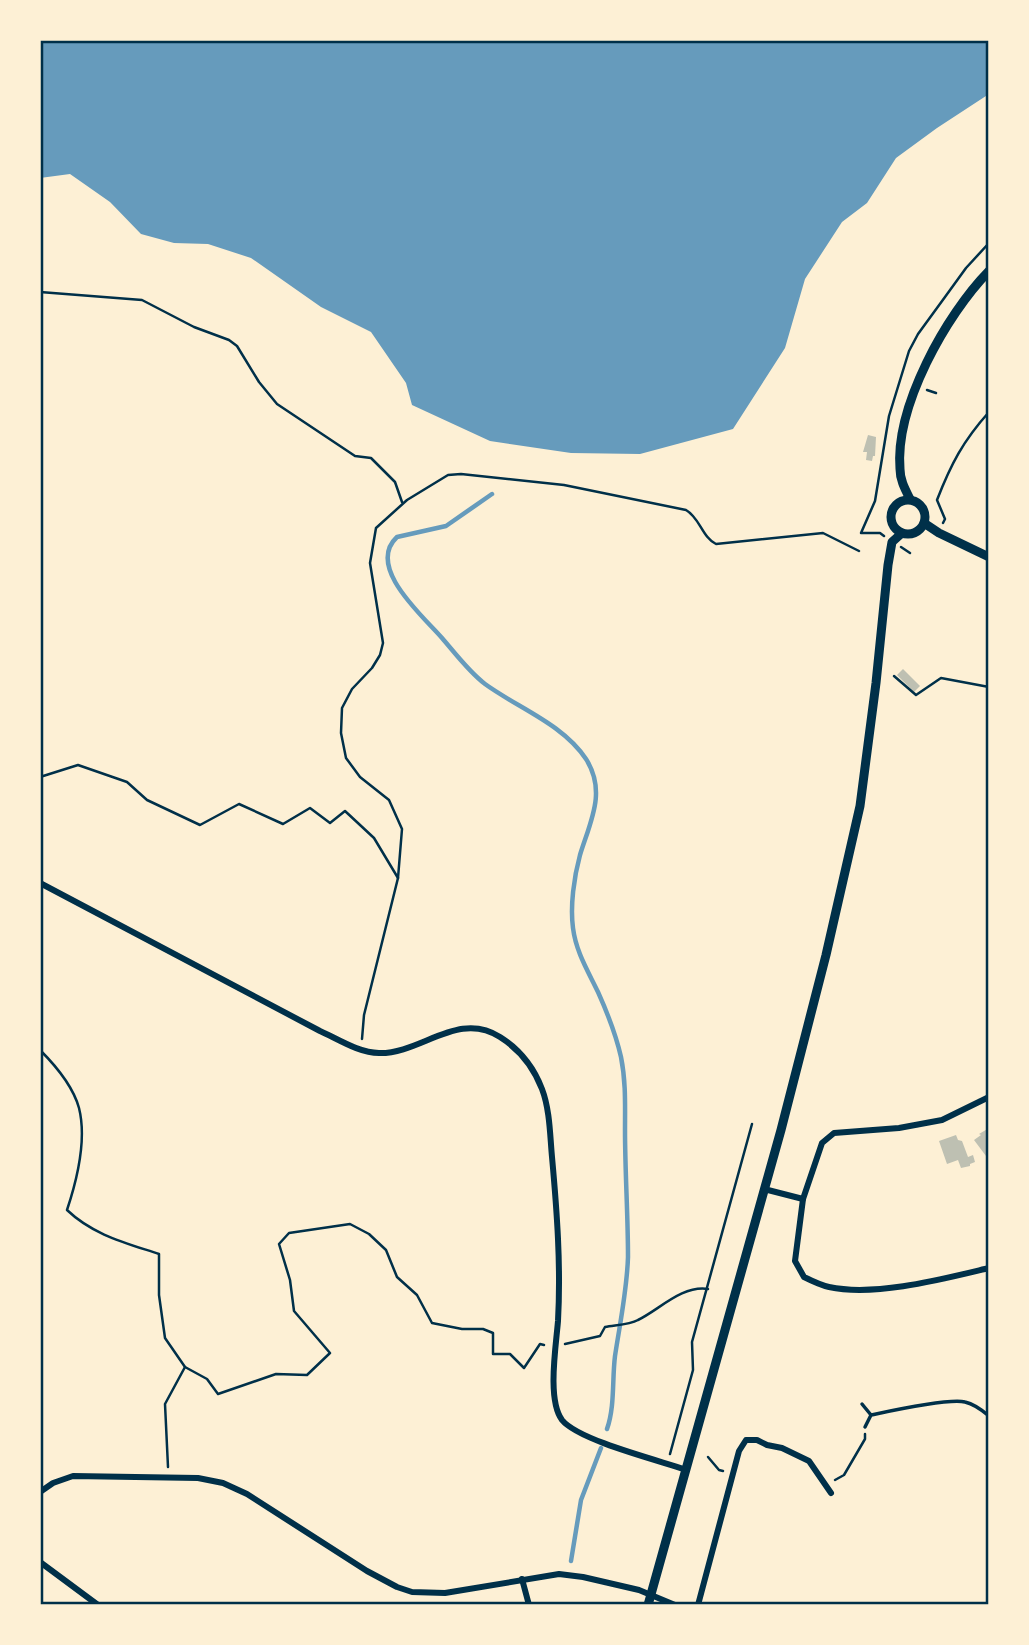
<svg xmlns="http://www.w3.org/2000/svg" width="1029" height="1645" viewBox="0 0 1029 1645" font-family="'PT Serif',serif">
	<rect width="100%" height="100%" fill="#fdf0d5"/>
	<path fill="#669bbc" d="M40,40H989V94L937,128L896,158L867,203L842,222L805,279L785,348L733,429L640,454L571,453L490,441L412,405L406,383L371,332L321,307L251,258L208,244L174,243L141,234L110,202L70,174L40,178Z"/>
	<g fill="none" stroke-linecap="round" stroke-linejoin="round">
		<g stroke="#669bbc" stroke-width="4.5">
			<path d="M492,494L446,526L397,537C365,567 424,617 442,638C455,653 469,672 485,684C518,708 563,724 586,759C607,792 590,822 580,855C574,877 570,906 573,928C576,952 588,971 598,992C607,1012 616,1035 621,1057C626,1082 625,1105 625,1130C625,1172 628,1215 628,1257C627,1290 620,1323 615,1356C612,1380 615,1406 607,1429"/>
			<path d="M571,1561L581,1500L601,1448"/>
		</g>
	</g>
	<g fill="#bec0b2">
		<path d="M868,435L876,437L875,456H873L872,461L866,460L867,452H863Z"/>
		<path d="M903,669L920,686L914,692L897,675Z"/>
		<path d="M989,1128V1154L986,1156L974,1140L981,1135L979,1134Z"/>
		<path d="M956,1135L958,1140L962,1141L968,1157L973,1155L975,1162L970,1164V1166L961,1168L958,1160L947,1164L939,1141Z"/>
	</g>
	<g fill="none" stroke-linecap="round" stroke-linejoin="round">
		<g stroke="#003049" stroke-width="2.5">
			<path d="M40,292L142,300L194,327L229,340L237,346L259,382L277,404L355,456L371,458L395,482L402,502"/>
			<path d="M927,390L936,393"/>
			<path d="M943,523L945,519L937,500C951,464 963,441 989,412"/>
			<path d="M884,536L880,533H861L875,501L889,416L909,351L918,334L945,297L966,268L989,243"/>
			<path d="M901,547L910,553"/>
			<path d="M894,676L916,695L941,678L989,687"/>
			<path d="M40,777L78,765L127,782L147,800L200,825L239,804L283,824L310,808L330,823L345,811L374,838L398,878"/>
			<path d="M362,1039L364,1015L398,878L402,829L389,800L360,777L346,758L341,733L342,708L352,689L372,668L380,655L383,643L370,563L376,528L407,500L448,475L461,474L564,485L686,510C700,518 702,537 716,544L823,533L859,551"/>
			<path d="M40,1050C56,1066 73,1086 79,1108C87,1140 77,1180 67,1210C93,1235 126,1243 159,1254V1295L165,1338L185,1367L207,1379L218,1394L276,1374L307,1375L330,1353L294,1311L290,1280L279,1244L289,1233L350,1224L369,1234L386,1250L397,1277L417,1295L432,1323L462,1329H483L493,1333V1354H510L524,1368L540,1344L544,1345"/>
			<path d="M565,1344L600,1336L605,1327C615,1325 629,1325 638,1320C659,1310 682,1285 708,1289"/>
			<path d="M670,1454L693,1370L692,1342L752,1124"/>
			<path d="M708,1457L719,1470L723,1471"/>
			<path d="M168,1467L165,1404L185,1367"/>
			<path d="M835,1480L844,1475L865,1439V1434"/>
		</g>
		<g stroke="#003049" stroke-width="3.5">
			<path d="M862,1404L871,1415"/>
			<path d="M865,1427L871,1415C890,1411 949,1398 965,1402C974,1404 982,1410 989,1416"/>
		</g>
		<g stroke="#003049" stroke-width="6">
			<path d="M40,883L320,1031C338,1039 359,1053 379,1053C421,1054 458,1010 500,1037C519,1049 534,1068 542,1089C550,1110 550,1136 552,1157C557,1212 561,1266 558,1321C556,1346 547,1400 562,1420C578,1440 657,1460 684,1469"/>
			<path d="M989,1097L942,1120L899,1128L834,1133L822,1143L803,1199L795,1261L804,1277C812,1281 820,1285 829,1287C875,1297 943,1279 989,1268"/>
			<path d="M764,1189L803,1199"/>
			<path d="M40,1492L53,1483L73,1476L198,1478L223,1483L247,1494L367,1571L397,1587L412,1592L445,1593L559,1574L583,1577L639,1590L675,1605"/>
			<path d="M40,1562L98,1605"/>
			<path d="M522,1579L529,1605"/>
			<path d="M698,1605L739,1451L746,1440H757L767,1445L782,1448L809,1461L831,1493"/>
		</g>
		<g stroke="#003049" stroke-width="9">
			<path d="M910,499C905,489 900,480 900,469C895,406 946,315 989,271"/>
			<circle cx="908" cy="517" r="17"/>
			<path d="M924,523L939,533L989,557"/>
			<path d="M648,1605L781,1130L826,955L860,806L876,683L888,565L892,542L902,533"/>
		</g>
	</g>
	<rect width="1029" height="1645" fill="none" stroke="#fdf0d5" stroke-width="84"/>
	<rect x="42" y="42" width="945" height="1561" fill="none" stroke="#003049" stroke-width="2.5"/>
</svg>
